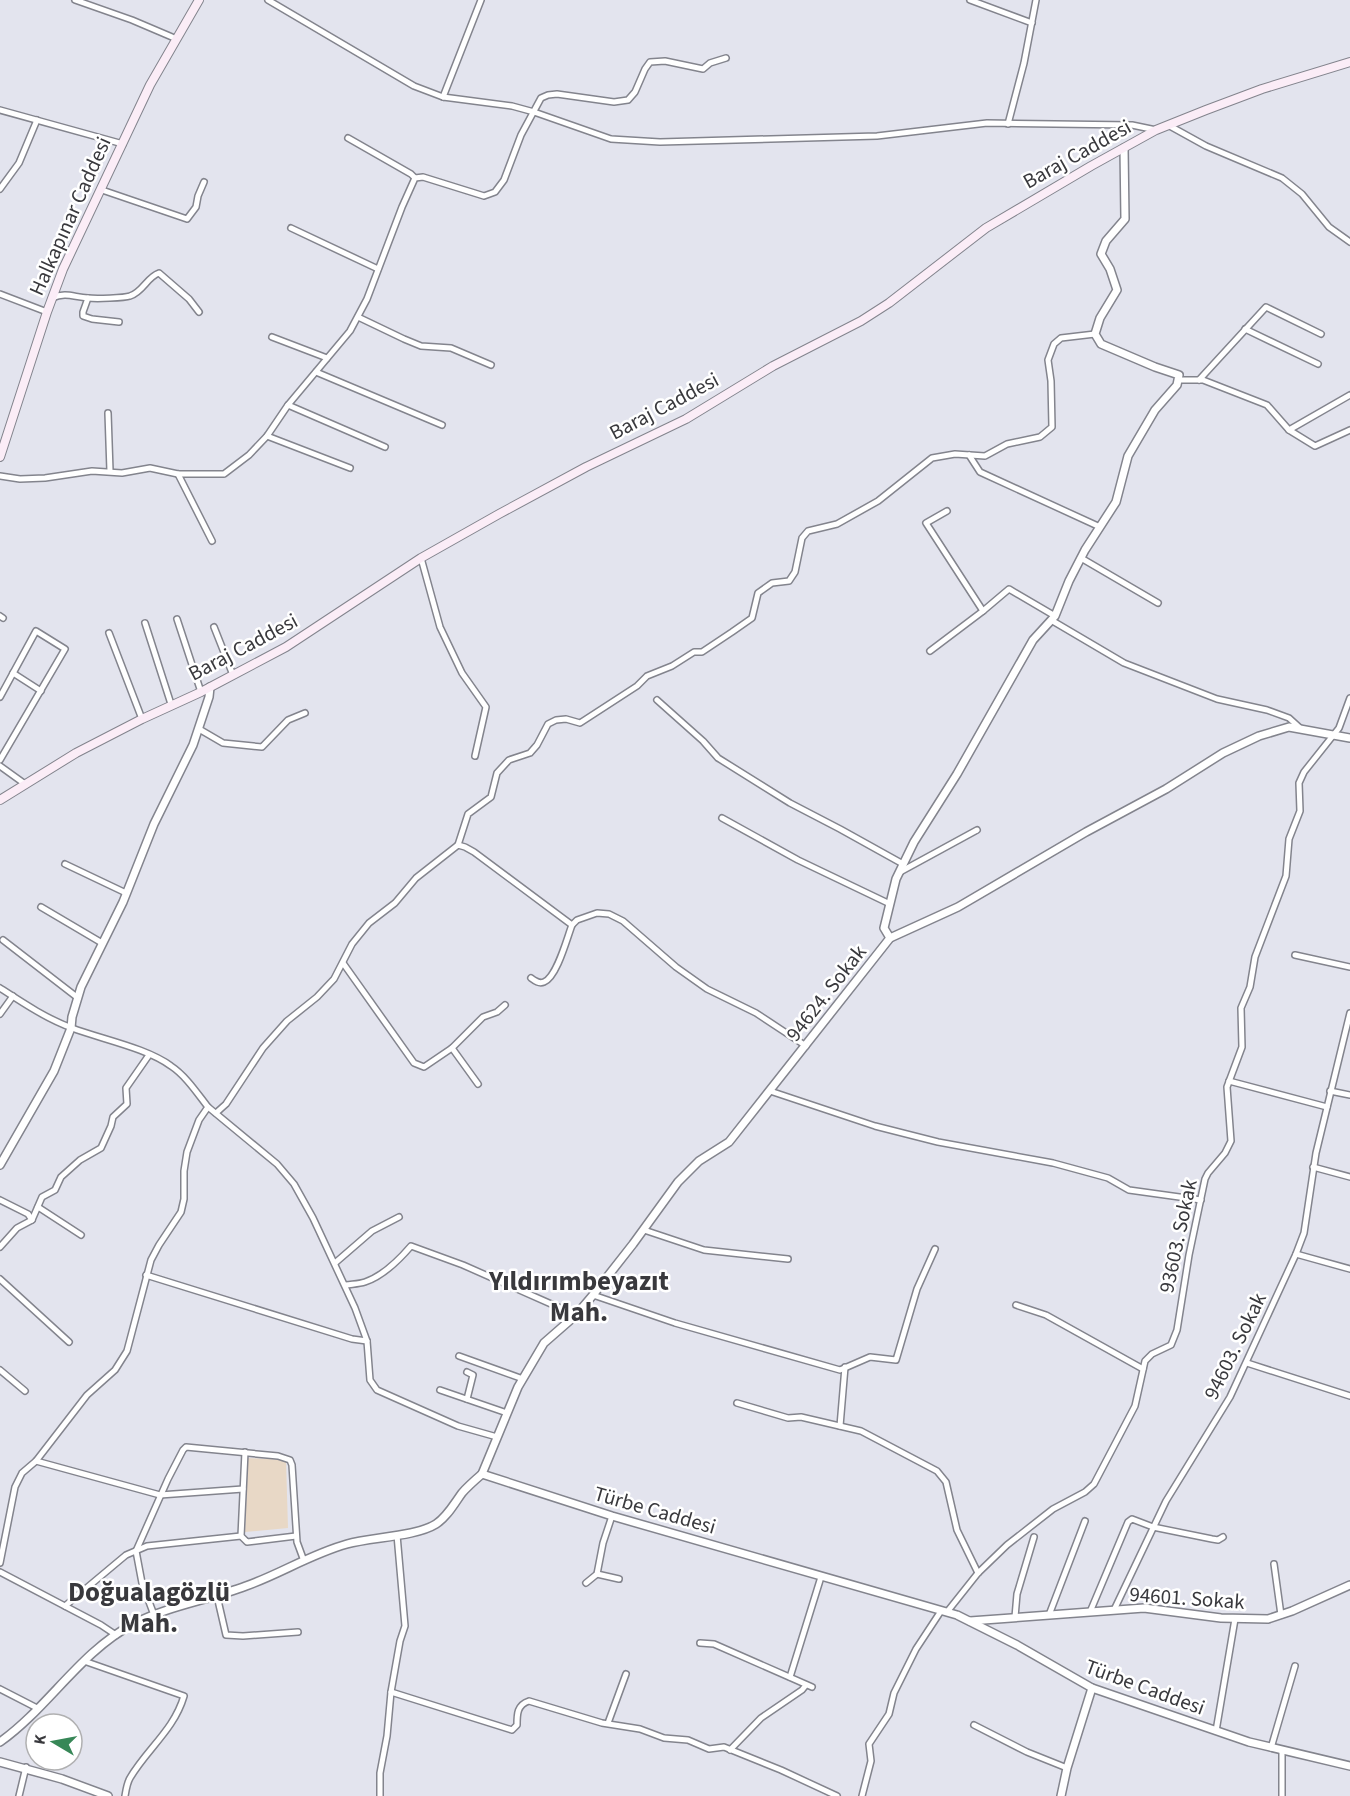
<svg xmlns="http://www.w3.org/2000/svg" width="1350" height="1796" viewBox="0 0 1350 1796" font-family="'Source Sans 3',sans-serif">
	<rect width="100%" height="100%" fill="#e3e4ee"/>
	<path fill="#e8d8c6" d="M248,1458L286,1460L288,1528L245,1532Z"/>
	<g fill="none" stroke-linecap="round" stroke-linejoin="round">
		<defs>
			<g id="minor">
				<path d="M75,0L132,20L172,37"/>
				<path d="M268,0L414,86L443,97L512,106L534,112L611,139L660,142L877,136L987,123L1132,125L1156,130"/>
				<path d="M970,0L1032,23"/>
				<path d="M443,97L481,0"/>
				<path d="M0,110L123,144"/>
				<path d="M1008,124L1024,63L1036,0"/>
				<path d="M1168,125L1206,146L1282,178L1302,194L1329,227L1350,242"/>
				<path d="M348,138L411,174L415,178"/>
				<path d="M0,189L19,163L37,120"/>
				<path d="M102,190L187,219L196,207L198,196L204,182"/>
				<path d="M291,228L378,269"/>
				<path d="M0,294L47,312"/>
				<path d="M52,298C66,292 73,297 88,298C96,299 124,298 130,296C143,292 147,277 159,273L189,299L199,312"/>
				<path d="M88,298L83,312V316L92,319L119,322"/>
				<path d="M358,317L404,339L421,346L451,348L491,365"/>
				<path d="M1245,329L1318,364"/>
				<path d="M272,337L327,358"/>
				<path d="M316,372L442,425"/>
				<path d="M1178,380H1203L1267,405L1289,430L1350,395"/>
				<path d="M1199,380L1266,307L1321,334"/>
				<path d="M288,405L385,447"/>
				<path d="M108,413L110,471"/>
				<path d="M1289,430L1315,446L1350,430"/>
				<path d="M267,436L350,468"/>
				<path d="M969,455L980,472L1100,527"/>
				<path d="M178,474L212,541"/>
				<path d="M0,476L20,479L45,478L92,471L122,473L150,468L178,474H224L249,455L267,436L288,405L350,331L367,299L402,207L415,178L423,177L484,196L495,192L504,180L521,135L541,98L548,95L557,94L614,102L628,100L635,92L645,69L650,62L665,61L703,69L710,63L726,58"/>
				<path d="M947,511L926,523L983,611"/>
				<path d="M421,558L440,627L462,673L486,707L475,756"/>
				<path d="M1081,558L1158,603"/>
				<path d="M0,616L3,618"/>
				<path d="M177,619L201,692"/>
				<path d="M1051,620L1124,663L1217,699L1267,710L1289,718L1300,728"/>
				<path d="M145,623L171,704"/>
				<path d="M214,627L233,675"/>
				<path d="M109,633L142,719"/>
				<path d="M930,651L983,611L1009,589L1055,616"/>
				<path d="M13,673L41,691"/>
				<path d="M0,697L36,631L65,649L0,760"/>
				<path d="M657,700L703,741L718,758L790,803L840,829L903,864"/>
				<path d="M199,729L223,743L262,747L288,720L305,713"/>
				<path d="M0,766L25,784"/>
				<path d="M722,818L798,860L890,904"/>
				<path d="M458,845L468,814L491,797L497,773L509,760L530,753L537,745L548,724L556,720L566,719L580,723L637,686L647,676L672,666L694,652H702L732,632L752,618L758,593L772,583L789,581L795,572L802,538L808,531L837,524L878,501L932,458L955,454L985,456L1007,444L1040,437L1052,427L1051,381L1048,360L1054,344L1061,338L1095,334"/>
				<path d="M65,864L126,893"/>
				<path d="M900,872L977,830"/>
				<path d="M41,907L102,943"/>
				<path d="M3,940L78,998"/>
				<path d="M1295,955L1350,967"/>
				<path d="M343,963L414,1063L424,1067L452,1048L483,1017L497,1012L505,1005"/>
				<path d="M531,978C535,981 539,984 544,982C557,977 567,938 572,925"/>
				<path d="M0,988C23,1003 47,1019 72,1028C101,1039 147,1048 171,1066C186,1076 197,1093 208,1107L199,1120L187,1152L184,1171V1199L181,1212L159,1245L151,1260L127,1351L115,1370L87,1395L36,1461L22,1473L15,1487L0,1563"/>
				<path d="M0,1014L13,996"/>
				<path d="M452,1048L478,1084"/>
				<path d="M1229,1081L1327,1107"/>
				<path d="M770,1091L875,1126L938,1142L1053,1163L1108,1178L1129,1190L1201,1200"/>
				<path d="M1330,1091L1350,1095"/>
				<path d="M208,1107L277,1164L294,1184L313,1218L355,1308L367,1341L370,1380L377,1390L458,1426L497,1437"/>
				<path d="M216,1113L226,1104L263,1048L287,1021L317,997L334,979L352,944L369,923L395,903L416,878L458,845L465,847L474,852L572,925L577,920L597,913L609,914L623,921L676,967L707,989L756,1013L806,1046"/>
				<path d="M1313,1167L1350,1177"/>
				<path d="M0,1200L28,1214L32,1220"/>
				<path d="M38,1207L81,1235"/>
				<path d="M644,1230L704,1250L788,1259"/>
				<path d="M0,1247L17,1228L32,1220L42,1197L55,1190L61,1177L80,1160L101,1148L111,1126L113,1117L127,1104L126,1088L149,1055"/>
				<path d="M1296,1254L1350,1269"/>
				<path d="M335,1263L372,1231L399,1217"/>
				<path d="M146,1275L352,1339L367,1341"/>
				<path d="M0,1279L69,1342"/>
				<path d="M346,1285C352,1284 359,1284 365,1282C383,1276 399,1260 411,1246L463,1265L576,1315"/>
				<path d="M593,1295L675,1323L840,1370L870,1357L896,1360L917,1289L935,1249"/>
				<path d="M1016,1305L1046,1315L1143,1369"/>
				<path d="M459,1356L523,1379"/>
				<path d="M1247,1363L1350,1396"/>
				<path d="M0,1370L25,1391"/>
				<path d="M440,1390L507,1413"/>
				<path d="M467,1399L473,1375L467,1372"/>
				<path d="M737,1403L788,1418L801,1417L861,1431L937,1471L946,1482L957,1530L978,1573"/>
				<path d="M840,1426L845,1367"/>
				<path d="M245,1452L241,1536L247,1542L296,1536"/>
				<path d="M36,1461L160,1495L243,1489"/>
				<path d="M1274,1564L1281,1615"/>
				<path d="M0,1572L101,1625L116,1635"/>
				<path d="M597,1574L619,1579"/>
				<path d="M586,1583L597,1574L603,1543L612,1516"/>
				<path d="M217,1596L226,1635L243,1636L298,1632"/>
				<path d="M65,1606L126,1555L147,1546L241,1536"/>
				<path d="M1114,1610L1166,1501L1230,1397L1296,1254L1304,1233L1316,1153L1350,1013"/>
				<path d="M947,1612L978,1573L1007,1545L1053,1509L1085,1492L1094,1484L1135,1406L1145,1361L1152,1354L1171,1345L1177,1330L1189,1255L1205,1179L1208,1173L1225,1153L1231,1141L1227,1087L1242,1047L1241,1008L1250,987L1255,957L1286,876L1289,839L1300,811L1299,783L1304,772L1339,728L1350,698"/>
				<path d="M1090,1612L1128,1522L1132,1519L1153,1527L1212,1539L1218,1540L1223,1537"/>
				<path d="M154,1615L142,1583L136,1551L168,1479L183,1450L186,1447L278,1456L290,1460L292,1465L297,1542L304,1561"/>
				<path d="M1049,1615L1085,1521"/>
				<path d="M1015,1617L1017,1594L1034,1537"/>
				<path d="M700,1643L714,1644L812,1687"/>
				<path d="M84,1661L184,1696C174,1730 147,1749 130,1778C127,1783 126,1790 125,1796"/>
				<path d="M790,1677L821,1577"/>
				<path d="M0,1689L37,1708"/>
				<path d="M391,1692L512,1730L517,1725C517,1714 517,1705 529,1701L602,1723L640,1729L664,1738L688,1740L709,1749L724,1747L781,1770L837,1796"/>
				<path d="M608,1723L626,1674"/>
				<path d="M974,1725L1027,1752L1067,1768"/>
				<path d="M1216,1731L1235,1619"/>
				<path d="M1271,1748L1295,1666"/>
				<path d="M730,1750L761,1718L802,1690L806,1685"/>
				<path d="M1282,1751V1796"/>
				<path d="M19,1796L26,1767"/>
				<path d="M380,1796V1773L387,1736L391,1692L400,1641L405,1626L397,1535"/>
				<path d="M862,1796L871,1761L869,1744L889,1714L894,1693L916,1649L941,1611"/>
			</g>
			<g id="tertiary">
				<path d="M890,938L884,928L896,879L914,842L957,774L1033,640L1055,616L1069,581L1085,550L1116,502L1128,456L1155,410L1177,385L1179,375L1155,367L1101,344L1095,334L1100,318L1117,290L1110,269L1101,254L1106,241L1125,219L1124,148"/>
				<path d="M0,1165L54,1071L71,1028L72,1017L81,987L123,902L154,824L193,745L209,697L210,687"/>
				<path d="M482,1474L518,1387L544,1343L576,1315L593,1295L633,1244L678,1182L699,1161L729,1142L890,938L958,907L1086,832L1166,789L1223,753L1259,736L1289,727L1350,738"/>
				<path d="M970,1621L1144,1608L1221,1618L1268,1619L1292,1611L1350,1585"/>
				<path d="M0,1742C48,1708 80,1652 133,1624C168,1606 209,1600 246,1586C280,1574 311,1554 347,1544C371,1537 415,1537 436,1524C447,1517 454,1504 462,1493C468,1486 475,1480 482,1474L612,1516L957,1615L1017,1645L1092,1688L1249,1742L1350,1766"/>
				<path d="M0,1762L62,1779L108,1796"/>
				<path d="M1061,1796L1067,1768L1092,1688"/>
			</g>
			<g id="secondary">
				<path d="M0,457L47,312L63,269L150,85L199,0"/>
				<path d="M0,800L76,753L142,719L201,692L286,647L421,558L499,514L586,467L686,419L773,366L861,321L889,303L986,228L1091,166L1156,130L1206,110L1262,89L1350,62"/>
			</g>
		</defs>
		<use href="#minor" stroke="#83848d" stroke-width="8"/>
		<use href="#tertiary" stroke="#83848d" stroke-width="10"/>
		<use href="#secondary" stroke="#83848d" stroke-width="10"/>
		<use href="#minor" stroke="#fff" stroke-width="5"/>
		<use href="#tertiary" stroke="#fff" stroke-width="7"/>
		<use href="#secondary" stroke="#fbedf7" stroke-width="8"/>
	</g>
	<g text-anchor="middle" dominant-baseline="central" stroke-width="5" stroke-linejoin="round" paint-order="stroke">
		<g font-size="21" fill="#39393d" stroke="#fff">
			<text transform="translate(1077 154) rotate(-29)">Baraj Caddesi</text>
			<text transform="translate(70 216) rotate(-66)">Halkapınar Caddesi</text>
			<text transform="translate(664 406) rotate(-28)">Baraj Caddesi</text>
			<text transform="translate(243 647) rotate(-28)">Baraj Caddesi</text>
			<text transform="translate(826 993) rotate(-52)">94624. Sokak</text>
			<text transform="translate(1178 1236) rotate(-78)">93603. Sokak</text>
			<text transform="translate(1235 1346) rotate(-64)">94603. Sokak</text>
			<text transform="translate(655 1510) rotate(16)">Türbe Caddesi</text>
			<text transform="translate(1187 1598) rotate(4)">94601. Sokak</text>
			<text transform="translate(1145 1687) rotate(20)">Türbe Caddesi</text>
		</g>
		<g font-size="27" font-weight="bold" fill="#39393d" stroke="#fff">
			<text x="579" y="1281">Yıldırımbeyazıt<tspan x="579" dy="31">Mah.</tspan></text>
			<text x="149" y="1592">Doğualagözlü<tspan x="149" dy="31">Mah.</tspan></text>
		</g>
	</g>
	<g transform="translate(54 1742) rotate(280)"><circle r="28" fill="#ffffff" stroke="#b0b0b1" stroke-width="1.5"/>
	<path d="M0-4.5L10 22L0 15L-10 22Z" fill="#378757"/>
	<text y="-9" font-size="16" font-weight="bold" text-anchor="middle" fill="#39393d">K</text>
	</g>
</svg>
